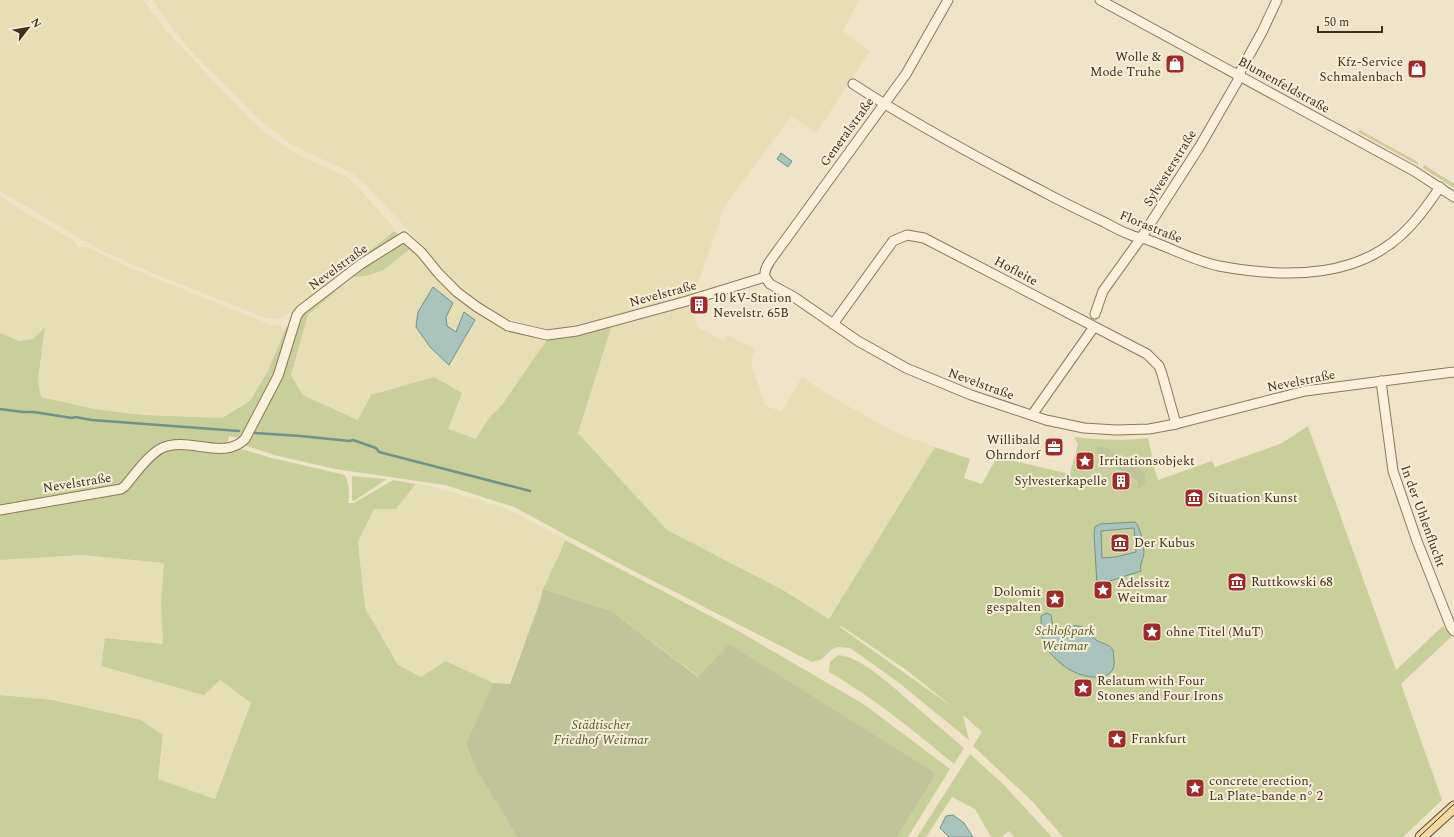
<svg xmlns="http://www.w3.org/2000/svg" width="1454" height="837" viewBox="0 0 1454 837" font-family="Spectral,serif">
	<rect width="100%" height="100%" fill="#f0e4c8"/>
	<g fill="#e6deb5">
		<path d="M0,0H143L170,35L250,119L273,139L303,157L347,177L357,186L393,227L394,231L298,309L278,319L266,318L150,272L100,250L0,191Z"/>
		<path d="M152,0H859L843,31L870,51L816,133L791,116L725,206L694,295L609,317L562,328L546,329L523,324L502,316L480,302L449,277L412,234L367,186L352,173L292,145L255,116L191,51L174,30Z"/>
		<path d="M0,196L26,213L75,241L77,247H87L135,270L269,324L279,325L285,330L268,371L250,401L222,418L143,415L94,409L41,397L38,379L45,328L33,339L19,341L0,333Z"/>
		<path d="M411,248L443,284L483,317L501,329L548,338L502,405L489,418L477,439L447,429L359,420L303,395L291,375L308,315L352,277L366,276L384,270Z"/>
		<path d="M692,303L697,327L723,341L727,335L755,349L751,363L765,405L781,412L802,377L827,394L894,432L935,447L829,619L783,590L667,530L578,433L612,325Z"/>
		<path d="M416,484L429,486L487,502L514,512L565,540L561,551L543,589L540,601L509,684L493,683L447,661L421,677L398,665L365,608L358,542L374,509L411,492L412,487Z"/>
		<path d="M82,555L164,563L161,603L163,644L105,638L100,666L152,680H219L251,703L215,799L158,779L164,736L141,720L53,700L0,695V560Z"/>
	</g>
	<g fill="#c9cf9b" fill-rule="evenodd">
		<path d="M1295,94L1322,108L1321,111L1294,97Z"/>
		<path d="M1360,130L1418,162V165L1358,132Z"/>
		<path d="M1424,165L1454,184V188L1423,168Z"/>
		<path d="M394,231L404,238L411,248L384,270L366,276L352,277L308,315L291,375L303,395L358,420L371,395L434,377L462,393L448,429L476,439L489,418L502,405L548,338L612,325L578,433L667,530L783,590L829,619L935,447L970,459L964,478L982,484L997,457L1070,474L1078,444L1074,437C1099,440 1123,441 1148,438C1152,452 1153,467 1158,480L1212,461L1215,467L1274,446L1282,443L1308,426L1396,670L1443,626L1452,636L1401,684L1442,800L1403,837H1063L1032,801L973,746L982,732L963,715L969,740L898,682L850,648L837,647L831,650L822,659L812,662L620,564L514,507L445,485L335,469L274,455L244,445L239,438L229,436L227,450L239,448L268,457L345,475C349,484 350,493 348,503H354L393,480L416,484L396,509H374L358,542L365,608L398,665L421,677L446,661L493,683L466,745L474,766L517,837H0V695L53,700L141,720L163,735L158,779L215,799L251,703L220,680L204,695L101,666L105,638L163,644L161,603L164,563L82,555L0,560V512L119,488L0,508V333L19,341L33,339L45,327L38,379L41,397L94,409L143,415L222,418L250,401L268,371L285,330L298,309ZM841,626L905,669L954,708L840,627Z"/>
		<path d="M352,476L387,479L354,501L352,500Z"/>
		<path d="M565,540L735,629L865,705L950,769L908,837H897L934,778L730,645L699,677L611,611L543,589L561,551Z"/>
		<path d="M838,655C863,657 896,690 915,706C931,720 948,734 964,748L954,764C914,731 874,698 829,672L830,662Z"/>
		<path d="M970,754L1004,785L1052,837H1014L1009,831L1002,837H991L975,809L952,797L926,837H917Z"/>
	</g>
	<g fill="#bfc49a">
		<path d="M1097,446L1107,448L1145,472V483L1139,489L1137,488L1138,483L1137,480L1097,456Z"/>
		<path d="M543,589L611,611L698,677L729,644L935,773L934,778L897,837H517L474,766L466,744L493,683L510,684L540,601Z"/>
	</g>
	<g fill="#a9c4bc" stroke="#6f938a" fill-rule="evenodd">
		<path d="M781,153L792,161L788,167L777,159Z"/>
		<path d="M433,287L453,303L446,317L447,326L456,332L464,312L475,320L449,365L430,347L416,327L418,312Z"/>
		<path d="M1135,522C1140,525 1144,546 1144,552C1144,560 1139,563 1141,571L1097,585L1094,534L1095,527L1100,524ZM1134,528L1136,552L1115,557L1102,558L1101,531Z"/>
		<path d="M1047,613L1051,615L1053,627L1055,631C1067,627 1079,621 1090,632C1092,634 1092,637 1095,639C1100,644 1109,643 1113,650C1114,653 1113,657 1114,659C1117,684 1085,678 1072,671C1065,668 1048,653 1045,646C1042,642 1041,622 1041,616Z"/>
		<path d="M953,815L964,823L973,837H949L940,828L946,816Z"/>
	</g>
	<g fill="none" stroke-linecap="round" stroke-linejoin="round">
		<g stroke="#6f938a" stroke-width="2.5">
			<path d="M0,409L23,412H34L72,418L75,417L92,420L239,431"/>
			<path d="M255,433L300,436L350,441L353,440L376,448L379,452L530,491"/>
		</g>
		<defs>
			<g id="minor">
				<path d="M1100,0L1414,171L1454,197"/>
				<path d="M853,84C913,123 978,158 1042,191C1062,202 1083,212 1104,222C1113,227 1122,232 1131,235C1137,238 1144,238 1151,241C1173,249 1195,261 1219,266C1262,274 1309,278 1351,264C1394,250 1416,223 1440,187"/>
				<path d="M765,277L770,284L794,297L858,341L906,368L971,395L1046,420L1084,428L1116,430L1149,429L1176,424L1305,391L1454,372"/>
				<path d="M765,277C763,267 773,258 778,250L906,74L948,0"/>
				<path d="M1095,314L1103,291L1141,238L1200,146L1237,82L1241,70L1262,32L1277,0"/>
				<path d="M833,324L893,241L907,235L924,238L1147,354L1159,366L1162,374L1176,424"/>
				<path d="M1381,381L1393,471L1417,541L1451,627L1454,631"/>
				<path d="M1032,415L1094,327"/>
				<path d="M0,510L121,489L125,486C135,474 149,454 162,448C188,436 224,461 245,439L278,376L297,315L301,310L361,264L404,237L421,252L439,274L457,292L477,307L508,326L547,335L577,331L687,301L765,277"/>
			</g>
			<path id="major" d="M1421,837L1454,807"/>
		</defs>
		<use href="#minor" stroke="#8d765c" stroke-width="11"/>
		<use href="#major" stroke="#5b4430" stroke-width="13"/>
		<use href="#minor" stroke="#faf1dc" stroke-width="9"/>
		<use href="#major" stroke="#f3d9a0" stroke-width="11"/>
		<path stroke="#3d2e20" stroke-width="1" d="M1419,837L1454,804"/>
	</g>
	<defs>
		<symbol id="shop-square" viewBox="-11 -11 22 22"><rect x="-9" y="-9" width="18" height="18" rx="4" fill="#9e2a2b" stroke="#f7eed8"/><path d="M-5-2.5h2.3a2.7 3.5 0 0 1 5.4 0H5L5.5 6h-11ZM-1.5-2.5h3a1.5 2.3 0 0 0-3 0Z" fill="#fff"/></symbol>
		<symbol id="building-square" viewBox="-11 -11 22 22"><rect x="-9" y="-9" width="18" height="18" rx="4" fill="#9e2a2b" stroke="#f7eed8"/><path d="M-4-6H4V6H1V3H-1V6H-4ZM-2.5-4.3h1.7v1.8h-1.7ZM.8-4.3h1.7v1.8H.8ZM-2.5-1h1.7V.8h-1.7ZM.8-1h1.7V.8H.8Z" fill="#fff"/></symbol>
		<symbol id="office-square" viewBox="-11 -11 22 22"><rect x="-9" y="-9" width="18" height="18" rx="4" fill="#9e2a2b" stroke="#f7eed8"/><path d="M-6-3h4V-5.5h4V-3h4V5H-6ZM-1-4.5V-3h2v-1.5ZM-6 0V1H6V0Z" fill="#fff"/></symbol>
		<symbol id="sight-square" viewBox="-11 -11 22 22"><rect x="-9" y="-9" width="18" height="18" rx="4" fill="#9e2a2b" stroke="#f7eed8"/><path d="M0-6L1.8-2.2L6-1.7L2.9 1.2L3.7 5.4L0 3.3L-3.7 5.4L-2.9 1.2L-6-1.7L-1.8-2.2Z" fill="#fff"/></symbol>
		<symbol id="museum-square" viewBox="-11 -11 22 22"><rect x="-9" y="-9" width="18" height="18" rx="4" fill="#9e2a2b" stroke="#f7eed8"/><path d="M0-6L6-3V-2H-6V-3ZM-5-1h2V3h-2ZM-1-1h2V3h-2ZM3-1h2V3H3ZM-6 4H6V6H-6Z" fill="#fff"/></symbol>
	</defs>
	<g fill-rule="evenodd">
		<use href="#shop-square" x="1164" y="53" width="22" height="22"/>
		<use href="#shop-square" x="1406" y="58" width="22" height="22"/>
		<use href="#building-square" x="688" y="294" width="22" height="22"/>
		<use href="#office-square" x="1043" y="436" width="22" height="22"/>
		<use href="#sight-square" x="1074" y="450" width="22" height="22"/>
		<use href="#building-square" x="1110" y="470" width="22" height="22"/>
		<use href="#museum-square" x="1183" y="487" width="22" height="22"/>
		<use href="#museum-square" x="1109" y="532" width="22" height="22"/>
		<use href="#museum-square" x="1226" y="571" width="22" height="22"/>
		<use href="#sight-square" x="1092" y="579" width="22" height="22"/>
		<use href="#sight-square" x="1044" y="588" width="22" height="22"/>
		<use href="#sight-square" x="1141" y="621" width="22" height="22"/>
		<use href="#sight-square" x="1072" y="677" width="22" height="22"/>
		<use href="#sight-square" x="1106" y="728" width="22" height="22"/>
		<use href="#sight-square" x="1184" y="777" width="22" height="22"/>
	</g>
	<g text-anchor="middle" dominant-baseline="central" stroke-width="4" stroke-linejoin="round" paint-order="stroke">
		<g font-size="13" fill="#3d2e20" stroke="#f7eed8" text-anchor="start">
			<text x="1161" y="57" text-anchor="end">Wolle &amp;<tspan x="1161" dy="15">Mode Truhe</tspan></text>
			<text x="1403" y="62" text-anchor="end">Kfz-Service<tspan x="1403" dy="15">Schmalenbach</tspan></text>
			<text x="713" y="298">10 kV-Station<tspan x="713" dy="15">Nevelstr. 65B</tspan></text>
			<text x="1040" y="440" text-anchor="end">Willibald<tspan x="1040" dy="15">Ohrndorf</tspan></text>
			<text x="1099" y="461">Irritationsobjekt</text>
			<text x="1107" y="481" text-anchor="end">Sylvesterkapelle</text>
			<text x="1208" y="498">Situation Kunst</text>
			<text x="1134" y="543">Der Kubus</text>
			<text x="1251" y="582">Ruttkowski 68</text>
			<text x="1117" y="583">Adelssitz<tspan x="1117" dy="15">Weitmar</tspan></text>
			<text x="1041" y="592" text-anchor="end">Dolomit<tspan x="1041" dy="15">gespalten</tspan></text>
			<text x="1166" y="632">ohne Titel (MuT)</text>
			<text x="1097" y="681">Relatum with Four<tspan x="1097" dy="15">Stones and Four Irons</tspan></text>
			<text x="1131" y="739">Frankfurt</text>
			<text x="1209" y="781">concrete erection,<tspan x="1209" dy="15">La Plate-bande n° 2</tspan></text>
		</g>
		<g font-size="13" fill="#3d2e20" stroke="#f7eed8">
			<text transform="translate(1284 85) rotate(29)">Blumenfeldstraße</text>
			<text transform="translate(847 132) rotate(-54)">Generalstraße</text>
			<text transform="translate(1170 168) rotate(-58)">Sylvesterstraße</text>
			<text transform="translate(1151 227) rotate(22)">Florastraße</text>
			<text transform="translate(338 267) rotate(-36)">Nevelstraße</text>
			<text transform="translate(1016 271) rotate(28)">Hofleite</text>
			<text transform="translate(663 294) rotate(-15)">Nevelstraße</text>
			<text transform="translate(1301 381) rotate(-11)">Nevelstraße</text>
			<text transform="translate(981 384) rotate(20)">Nevelstraße</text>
			<text transform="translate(77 483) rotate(-9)">Nevelstraße</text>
			<text transform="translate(1423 516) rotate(70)">In der Uhlenflucht</text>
		</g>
		<g font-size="13" font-style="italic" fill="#4d5a26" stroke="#f7eed8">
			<text x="1065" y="631">Schloßpark<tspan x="1065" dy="15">Weitmar</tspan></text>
			<text x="601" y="725">Städtischer<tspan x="601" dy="15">Friedhof Weitmar</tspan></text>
		</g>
	</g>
	<g transform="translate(28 28) rotate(59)" stroke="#f7eed8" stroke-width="3" paint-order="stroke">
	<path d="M0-3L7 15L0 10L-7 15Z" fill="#3d2e20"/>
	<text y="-6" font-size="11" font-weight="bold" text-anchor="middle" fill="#3d2e20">N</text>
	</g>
	<path d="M1318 26v6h64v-6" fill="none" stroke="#3d2e20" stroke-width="2"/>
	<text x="1324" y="26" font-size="12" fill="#3d2e20" stroke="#f7eed8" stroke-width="3" paint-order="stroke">50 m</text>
</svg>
